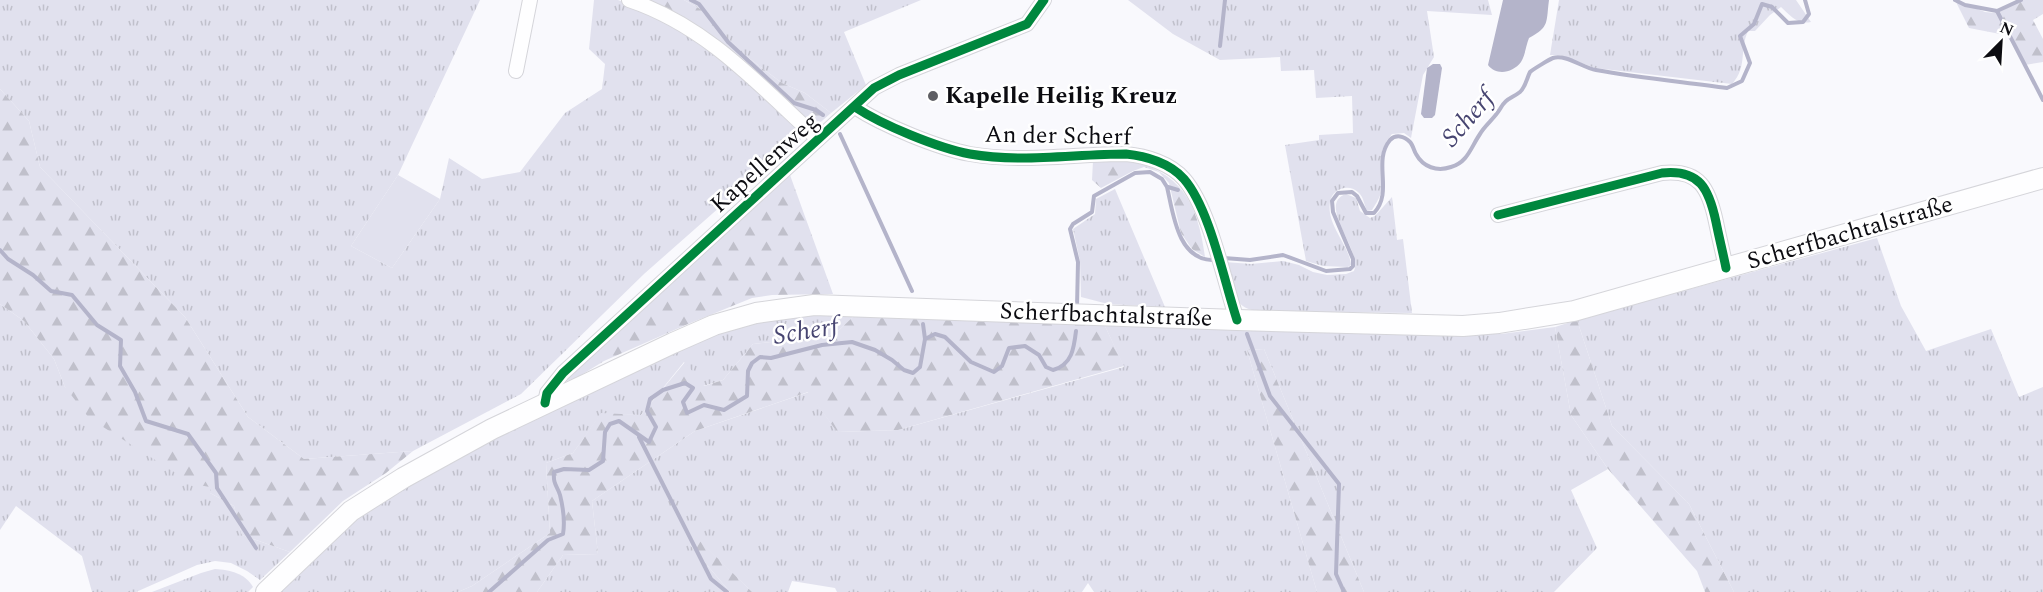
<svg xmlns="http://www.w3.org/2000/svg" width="2043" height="592" viewBox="0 0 2043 592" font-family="Spectral,serif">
	<defs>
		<pattern id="grass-tufts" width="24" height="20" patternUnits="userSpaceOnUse" patternTransform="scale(1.5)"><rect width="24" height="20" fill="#e1e1ee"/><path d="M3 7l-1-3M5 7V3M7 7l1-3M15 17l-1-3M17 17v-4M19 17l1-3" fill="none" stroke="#c0c0cb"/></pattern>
		<pattern id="forest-firs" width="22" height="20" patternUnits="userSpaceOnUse" patternTransform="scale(1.5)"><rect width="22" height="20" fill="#e1e1ee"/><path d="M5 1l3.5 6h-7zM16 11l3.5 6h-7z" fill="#c0c0cb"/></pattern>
	</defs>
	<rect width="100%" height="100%" fill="#f9f9fd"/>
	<g fill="url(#grass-tufts)">
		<path d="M0,0H480L398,175L351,246L392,268L440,199L449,158L482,179L520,172L565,113L602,89L605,64L589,49L594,0H618L647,11L716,52L806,135L738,191L644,274L521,394L413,451L304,459L248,417L185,317L40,167L29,121L0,89Z"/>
		<path d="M684,0H921L844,32L866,85L831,113L805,93L782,83L725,40L704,11Z"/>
		<path d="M1128,0H1488L1492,15L1427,11L1434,57L1423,75L1411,138L1404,133L1392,134C1372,157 1387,171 1381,193C1379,199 1375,205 1372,210L1367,211C1364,205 1364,198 1359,193C1350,183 1332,188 1330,202C1326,225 1349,244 1351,265L1348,267L1323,266L1306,261L1285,145L1319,140V135L1353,133L1352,96L1316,98L1314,70L1281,71L1280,57L1220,60L1173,34Z"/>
		<path d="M1559,0H1796L1811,22C1797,25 1790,15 1781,7L1770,15L1755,31H1748C1739,51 1748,66 1732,84L1595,68L1560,55H1550Z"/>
		<path d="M1115,189L1165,307L1108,304L1081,297L1080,261L1073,229L1095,214L1096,199Z"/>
		<path d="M1346,194L1356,198L1360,211L1370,218L1375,216L1392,197L1397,240L1403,239L1412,313L1260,311C1250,310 1244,309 1237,300L1225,262L1251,264L1283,261L1299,265L1313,272L1327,275L1346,274L1354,271C1363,251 1316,204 1346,194Z"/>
		<path d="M1877,238L1901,306L1926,351L1991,329L2019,397L2043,387V592H1734L1689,504L1612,426L1577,320Z"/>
		<path d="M0,304L24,321L54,359L65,387L210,487V493L234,506L242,535L290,552L260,580L247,571L231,563L215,561L197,565L136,592H92L82,556L16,506L0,530Z"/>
		<path d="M859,311L834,335L753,344L723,380L703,386L684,362L641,415L601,414L573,453L546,463L550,533L472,586L458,592H278L354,521L380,502L442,464L716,332L758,319Z"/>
		<path d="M1104,324L1382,334H1501L1555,327L1571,415L1608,469L1571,490L1597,548L1554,592H1364L1264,349L1247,350L1317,592H1094L1088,583L1082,592H837L835,588L792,581L788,592H752L695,537L690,545L730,592H537L563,555L598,554L592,501L695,431L809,392L837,432L898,430L1124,367Z"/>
		<path d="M215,569C230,570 245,573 253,587L248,592H152L201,573Z"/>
	</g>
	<g fill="url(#forest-firs)">
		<path d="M641,0H684L704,11L725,40L782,83L805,93L831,113L815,127L807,124L721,46Z"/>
		<path d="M1955,0L1985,12L1995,13L2001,11L2016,0H2043V14L2033,20L2043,39V62L2025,65L2007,24L2000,34L1969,28Z"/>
		<path d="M0,89L29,121L40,167L185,317L248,417L304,459L413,451L386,473L343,501L290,552L242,535L234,506L210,493V487L193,484L89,418L65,387L54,359L24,321L0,304Z"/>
		<path d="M1126,160C1181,171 1198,203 1205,257L1192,249L1181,233L1169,183L1159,172L1144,167L1133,171L1101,188L1092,180L1093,161Z"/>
		<path d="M790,175L833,294L772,295L752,298L688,324L604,361L578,377L567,381L569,375Z"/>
		<path d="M859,311L1104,324L1124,366L898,430L837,432L808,392L695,431L592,501L598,554L563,555L537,592H458L472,586L550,533L546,463L573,453L601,413L641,415L685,362L704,386L723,380L753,344L834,335Z"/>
		<path d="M1577,320L1612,426L1689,504L1734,592H1705L1697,571L1608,469L1571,415L1555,327Z"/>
		<path d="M1264,349L1364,592H1317L1247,350Z"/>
		<path d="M695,536L752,592H730L690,545Z"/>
	</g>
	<path fill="#e1e1ee" d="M398,175L440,199L392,268L351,246Z"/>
	<g fill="#b4b4ca">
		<path d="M1503,0H1549C1546,22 1550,27 1529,38C1526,45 1525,56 1521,62C1513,73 1496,76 1488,65Z"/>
		<path d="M1433,64H1440L1442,68L1435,115L1432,118H1424L1421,114L1427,68Z"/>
	</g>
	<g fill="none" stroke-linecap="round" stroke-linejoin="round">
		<g stroke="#b4b4ca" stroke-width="4">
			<path d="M691,0L699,4L728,42L794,103L816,110L823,115"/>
			<path d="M1955,0L1965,5L1997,11L2021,0"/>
			<path d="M1997,11L2043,100"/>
			<path d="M1220,46L1225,0"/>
			<path d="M840,134L912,291"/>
			<path d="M1168,187L1178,190"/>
			<path d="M0,250L8,259L33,275L51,291L72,295L97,325L121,340L120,366L135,392L146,421L188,434L216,473L217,488L256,548"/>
			<path d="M1224,258L1250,260L1283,255L1326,271L1350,269L1353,266V259L1333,212L1332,201L1338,193L1352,192L1357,196L1366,213H1374C1394,191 1372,162 1390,140C1396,134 1404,136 1410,142C1413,145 1414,151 1416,154C1423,167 1437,172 1451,167C1468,162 1471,147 1480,134C1485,125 1494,119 1500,109C1506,98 1511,99 1520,92C1525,88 1527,78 1530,72C1532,70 1550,59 1553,58C1566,54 1583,68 1596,70C1640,78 1684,82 1727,88L1742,81L1750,63L1740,36L1754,24L1762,4L1772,7L1788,23L1803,22L1809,14L1805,0"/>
			<path d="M1077,307L1078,262L1070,229L1073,224L1092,212L1094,196L1135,173L1150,172L1162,179L1167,187C1173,212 1177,259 1212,260"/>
			<path d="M923,324L925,339"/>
			<path d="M1247,334L1270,396L1339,484L1336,574L1344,592"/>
			<path d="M639,437L711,579L727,592"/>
			<path d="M489,592L548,540L563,534C565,522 563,507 560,495C557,485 553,485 554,472L564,469L589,470L603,461L605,432L610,424L619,421L649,442L656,427L647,411L650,399L663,390L685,383L693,388L683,402L687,413L704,405L724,410L747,396L748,371L752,363L760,357L771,358L822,345L852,342L875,350L892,360L904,370L913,373L920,367L925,339L935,334L945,337L971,362L994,372L1002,366L1009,348L1025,346L1039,355L1046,367L1053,370C1072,365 1074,348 1076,331"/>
		</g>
		<defs>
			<g id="street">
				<path d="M629,0C707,26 759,85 818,139"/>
				<path d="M516,71L530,0"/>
				<path d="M855,107C882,125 938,148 970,154C1021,163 1074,154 1126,154C1146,156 1170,163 1184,179C1210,209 1224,281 1237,320"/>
				<path d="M1498,215L1662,173C1700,169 1709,189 1716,222C1719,237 1723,253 1726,268"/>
				<path d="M545,403L547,393L563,373L874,88L899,75L1027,24L1044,0"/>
			</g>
			<path id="secondary" d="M266,592L351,511L403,478L492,429L673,343L714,325L756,313L814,305L1237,320L1463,326L1499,323L1574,311L2043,178"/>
		</defs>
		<use href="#street" stroke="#d5d5da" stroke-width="16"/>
		<use href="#secondary" stroke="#d5d5da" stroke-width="22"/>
		<use href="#street" stroke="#fefeff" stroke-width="14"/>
		<use href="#secondary" stroke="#fefeff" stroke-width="20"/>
		<defs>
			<g id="cycleway">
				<path d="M855,107C882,125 938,148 970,154C1021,163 1074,154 1126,154C1146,156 1170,163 1184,179C1210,209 1224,281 1237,320"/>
				<path d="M1498,215L1662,173C1700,169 1709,189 1716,222C1719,237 1723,253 1726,268"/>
				<path d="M545,403L547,393L563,373L874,88L899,75L1027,24L1044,0"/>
			</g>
		</defs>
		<use href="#cycleway" stroke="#fff" stroke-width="13"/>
		<use href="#cycleway" stroke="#00873e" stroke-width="9"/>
	</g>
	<circle fill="#5f5f64" stroke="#fff" stroke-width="2" cx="933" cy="96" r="6"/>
	<g text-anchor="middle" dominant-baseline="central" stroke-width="5" stroke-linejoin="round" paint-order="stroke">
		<g font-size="24" font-weight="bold" fill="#0c0c11" stroke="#fff" text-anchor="start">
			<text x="945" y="96">Kapelle Heilig Kreuz</text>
		</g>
		<g font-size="24" fill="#0c0c11" stroke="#fff">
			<text transform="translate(1058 136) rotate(1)">An der Scherf</text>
			<text transform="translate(765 163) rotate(-42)">Kapellenweg</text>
			<text transform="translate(1850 233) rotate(-16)">Scherfbachtalstraße</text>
			<text transform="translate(1106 315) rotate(2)">Scherfbachtalstraße</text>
		</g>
		<g font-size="26" font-style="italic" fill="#474571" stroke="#fff">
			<text transform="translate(1468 118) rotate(-49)">Scherf</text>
			<text transform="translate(806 331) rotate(-9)">Scherf</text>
		</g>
	</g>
	<g transform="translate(2001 42) rotate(24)" stroke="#ffffff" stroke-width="4.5" paint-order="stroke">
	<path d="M0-4.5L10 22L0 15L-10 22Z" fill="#0c0c11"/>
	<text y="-9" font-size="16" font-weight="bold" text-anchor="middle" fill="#0c0c11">N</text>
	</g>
</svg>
